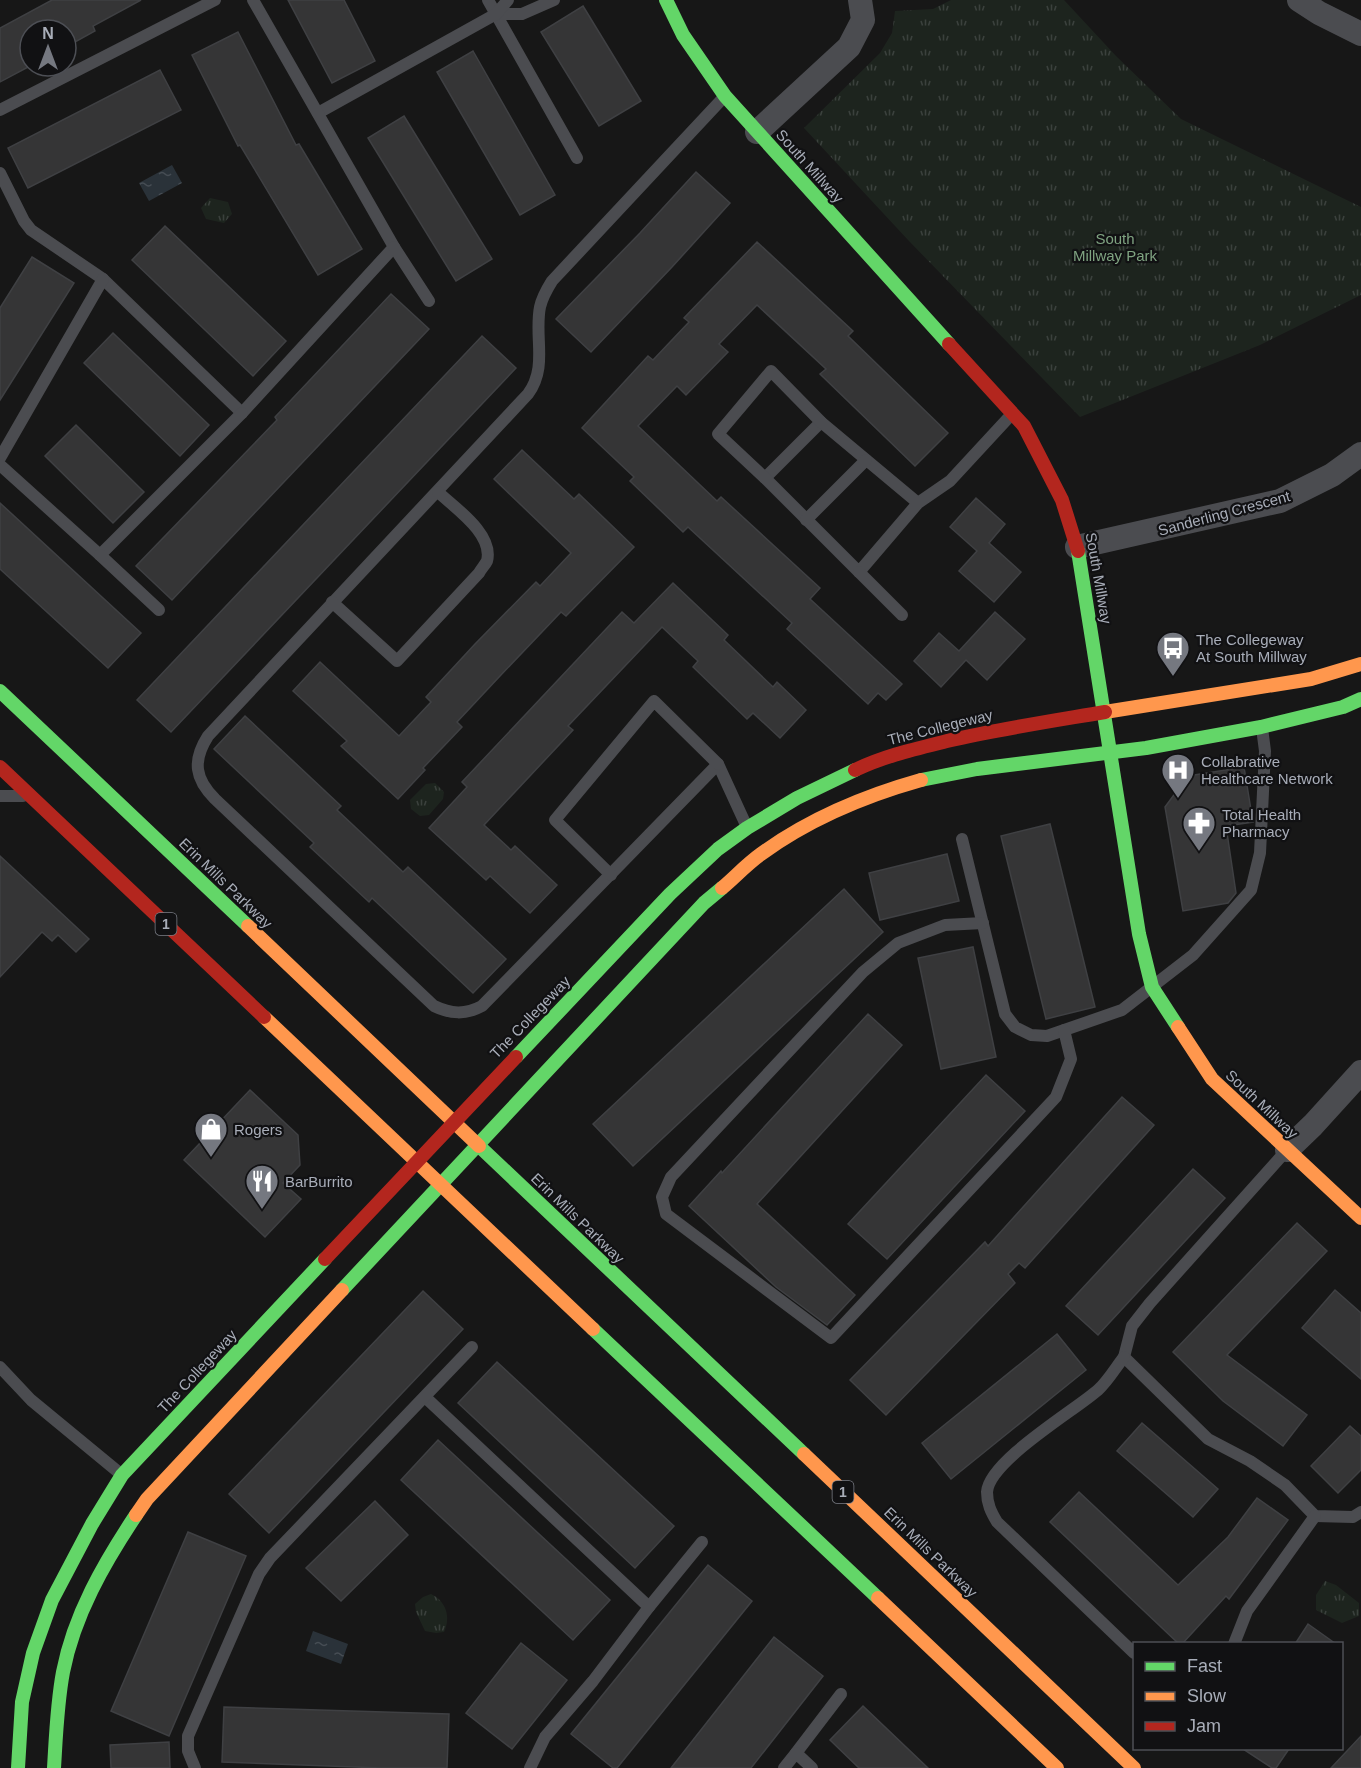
<svg xmlns="http://www.w3.org/2000/svg" width="1361" height="1768" viewBox="0 0 1361 1768" font-family="Arial,sans-serif">
	<defs>
		<pattern id="park-tufts" width="24" height="20" patternUnits="userSpaceOnUse" patternTransform="scale(1.5)"><rect width="24" height="20" fill="#1d241e"/><path d="M3 7l-1-3M5 7V3M7 7l1-3M15 17l-1-3M17 17v-4M19 17l1-3" fill="none" stroke="#3b413d"/></pattern>
		<pattern id="water-ripples" width="26" height="14" patternUnits="userSpaceOnUse" patternTransform="scale(1.5)"><rect width="26" height="14" fill="#2a3239"/><path d="M2 4q2-2 4 0t4 0M15 11q2-2 4 0t4 0" fill="none" stroke="#464d54"/></pattern>
	</defs>
	<rect width="100%" height="100%" fill="#171717"/>
	<g fill="url(#park-tufts)">
		<path d="M951,0H1064L1116,56L1181,119L1361,207V295L1260,345L1080,417L909,241L804,128L880,53L892,33L895,11L933,9Z"/>
		<path d="M210,198L228,202L232,214L224,223L206,219L201,208Z"/>
		<path d="M435,783L444,792L443,799L429,815L420,816L411,809L410,800L426,784Z"/>
		<path d="M1325,1581L1336,1585L1359,1603V1616L1342,1623L1316,1610V1595Z"/>
		<path d="M431,1594C446,1601 451,1617 444,1632L436,1633L425,1631L416,1612L415,1604L423,1597Z"/>
	</g>
	<g fill="url(#water-ripples)">
		<path d="M172,165L182,183L149,201L139,183Z"/>
		<path d="M313,1631L348,1644L341,1664L306,1651Z"/>
	</g>
	<g fill="#353536" stroke="#3f4043" stroke-width="1.5">
		<path d="M52,0H141L93,26L95,31L66,47V30H30V66L0,82V28Z"/>
		<path d="M288,0H344L375,61L332,83Z"/>
		<path d="M583,6L641,101L599,126L541,32Z"/>
		<path d="M238,32L296,145L299,144L362,249L318,275L240,145L238,146L192,55Z"/>
		<path d="M473,51L555,195L520,215L437,72Z"/>
		<path d="M160,70L181,110L28,188L8,148Z"/>
		<path d="M404,116L492,259L456,281L368,138Z"/>
		<path d="M696,172L730,203L672,267L591,352L556,319L640,233Z"/>
		<path d="M165,226L286,341L253,376L132,260Z"/>
		<path d="M757,242L853,331L848,336L948,433L915,466L820,374L826,369L757,305L719,344L728,352L686,395L677,386L638,426L717,501L721,497L820,588L810,599L902,684L886,700L878,693L868,704L787,629L792,623L688,527L683,532L630,481L634,477L582,428L648,356L653,360L689,322L684,318Z"/>
		<path d="M32,257L74,283L0,400V308Z"/>
		<path d="M391,294L429,329L172,600L136,566L277,420L275,417Z"/>
		<path d="M113,333L209,425L180,456L84,363Z"/>
		<path d="M482,336L516,368L171,732L137,700Z"/>
		<path d="M76,425L144,492L113,523L45,456Z"/>
		<path d="M522,450L574,499L579,494L634,547L566,616L561,612L500,676L457,722L462,727L423,768L425,770L398,799L341,746L347,741L293,691L320,662L399,736L431,702L426,697L475,644L536,582L540,586L571,553L494,479Z"/>
		<path d="M976,498L1005,524L989,543L1021,572L994,602L959,571L977,551L950,527Z"/>
		<path d="M0,503L141,633L108,668L0,569Z"/>
		<path d="M673,583L728,635L724,640L773,687L777,682L806,710L780,738L753,713L747,719L693,667L698,661L662,627L568,726L573,730L484,825L511,850L515,846L557,885L530,913L490,876L486,880L429,828L467,787L462,782L622,612L634,623Z"/>
		<path d="M995,612L1025,639L987,680L966,660L941,687L914,661L939,633L959,651Z"/>
		<path d="M245,716L341,806L337,810L403,872L408,867L506,959L473,993L372,898L369,902L310,847L314,843L214,749Z"/>
		<path d="M1244,767L1253,822L1226,826L1236,893L1228,903L1183,911L1165,807L1188,776Z"/>
		<path d="M1050,824L1095,1007L1046,1019L1001,836Z"/>
		<path d="M947,854L959,901L880,920L869,873Z"/>
		<path d="M0,856L89,939L76,952L58,935L52,941L42,932L0,977Z"/>
		<path d="M844,889L883,932L633,1166L593,1124Z"/>
		<path d="M973,947L996,1057L941,1069L918,958Z"/>
		<path d="M868,1014L902,1045L757,1204L855,1295L827,1325L776,1287L689,1206L721,1171L722,1173Z"/>
		<path d="M986,1075L1025,1111L887,1259L848,1224Z"/>
		<path d="M250,1090L298,1135L300,1165L283,1183L301,1199L265,1237L184,1160Z"/>
		<path d="M1122,1097L1154,1125L1025,1268L1019,1263L1008,1274L1015,1283L886,1415L850,1380L985,1242L988,1246Z"/>
		<path d="M1193,1169L1225,1198L1098,1335L1066,1306Z"/>
		<path d="M1297,1223L1327,1251L1227,1355L1307,1415L1283,1446L1223,1401L1173,1352Z"/>
		<path d="M1335,1290L1361,1313V1379L1302,1328Z"/>
		<path d="M423,1291L463,1329L269,1533L229,1494Z"/>
		<path d="M1057,1334L1086,1370L951,1479L922,1443Z"/>
		<path d="M497,1362L674,1526L635,1568L458,1403Z"/>
		<path d="M1142,1423L1218,1489L1193,1517L1117,1451Z"/>
		<path d="M1350,1426L1361,1436V1470L1338,1493L1311,1466Z"/>
		<path d="M438,1440L610,1600L573,1640L401,1480Z"/>
		<path d="M1079,1492L1178,1585L1228,1537L1257,1498L1288,1520L1229,1599L1226,1596L1182,1644H1179L1050,1522Z"/>
		<path d="M375,1501L408,1535L341,1601L306,1568Z"/>
		<path d="M188,1532L246,1556L169,1736L111,1711Z"/>
		<path d="M708,1565L752,1601L617,1768H613L571,1734Z"/>
		<path d="M1308,1624L1336,1644H1295Z"/>
		<path d="M774,1637L823,1676L751,1768H671Z"/>
		<path d="M521,1643L567,1680L512,1749L466,1713Z"/>
		<path d="M863,1706L928,1768H859L830,1740Z"/>
		<path d="M224,1707L449,1714L447,1768H382L222,1762Z"/>
		<path d="M1361,1736V1768H1331Z"/>
		<path d="M169,1742L170,1768H111L110,1745Z"/>
		<path d="M1243,1749H1289L1276,1768H1272Z"/>
	</g>
	<g fill="none" stroke-linecap="round" stroke-linejoin="round">
		<g stroke="#4b4c50" stroke-width="12">
			<path d="M488,0L577,158"/>
			<path d="M496,14H522L554,0"/>
			<path d="M724,97L552,281C547,289 542,298 540,307C534,337 548,367 528,394L208,736C192,761 195,779 215,799L434,1006C451,1014 465,1015 482,1006L718,764L746,825"/>
			<path d="M0,110L215,0"/>
			<path d="M318,113L496,14L508,0"/>
			<path d="M0,173L24,221L31,230L103,279L242,413L394,247L253,0"/>
			<path d="M394,247L429,301"/>
			<path d="M0,458L103,279"/>
			<path d="M0,465L100,555L242,413"/>
			<path d="M765,478L821,422"/>
			<path d="M918,503L821,422L771,371L718,434L765,478L859,572L918,503L950,481L1011,415"/>
			<path d="M806,520L866,460"/>
			<path d="M100,555L159,610"/>
			<path d="M859,572L902,615"/>
			<path d="M332,602L397,661L479,573C481,569 485,565 487,561C494,534 455,508 438,492"/>
			<path d="M0,796H23"/>
			<path d="M962,839L1005,1014L1015,1027L1031,1035L1047,1036L1122,1010L1193,955L1251,890L1260,853L1265,751L1262,728"/>
			<path d="M611,875L555,820L654,701L718,764"/>
			<path d="M983,923L945,925L898,943L863,972L671,1177L662,1197L666,1214L831,1338L1056,1097L1071,1059L1064,1030"/>
			<path d="M1286,1151L1150,1303L1132,1326L1124,1357L1208,1439L1250,1461L1285,1485L1315,1516L1353,1517L1361,1512"/>
			<path d="M1124,1357C1116,1367 1108,1381 1098,1390C1074,1411 989,1461 987,1492C987,1504 991,1512 997,1522L1134,1653"/>
			<path d="M0,1367L31,1400L122,1475"/>
			<path d="M425,1397L649,1607"/>
			<path d="M1234,1644L1247,1611L1315,1516"/>
			<path d="M796,1753L841,1694"/>
			<path d="M195,1768L188,1751V1736L259,1574L270,1558L472,1347"/>
			<path d="M530,1768L545,1737L593,1681L649,1607L702,1542"/>
			<path d="M784,1768L796,1753L812,1768"/>
		</g>
		<g stroke="#4b4c50" stroke-width="24">
			<path d="M1299,0L1319,13L1361,34"/>
			<path d="M757,132L849,47L863,20L860,0"/>
			<path d="M1077,547L1280,501L1332,475L1361,454"/>
			<path d="M1287,1150L1313,1125L1361,1072"/>
		</g>
		<g stroke="#63d668" stroke-width="14">
			<path d="M666,0L683,35L725,96L949,344"/>
			<path d="M1078,551L1139,934L1152,987L1178,1027"/>
			<path d="M0,691L248,926"/>
			<path d="M921,780L977,769L1146,748L1261,727L1343,707L1361,699"/>
			<path d="M516,1057L670,894L718,849L747,828L797,798L855,770"/>
			<path d="M479,1146L804,1454"/>
			<path d="M342,1290L704,903L722,888"/>
			<path d="M593,1329L878,1598"/>
			<path d="M18,1768L22,1702L33,1653L52,1600L92,1524L122,1475L325,1259"/>
			<path d="M54,1768C56,1736 57,1704 63,1672C74,1615 104,1563 136,1515"/>
		</g>
		<g stroke="#ff974d" stroke-width="14">
			<path d="M1105,712L1311,679L1361,664"/>
			<path d="M722,888C735,877 747,864 761,854C809,819 864,796 921,780"/>
			<path d="M248,926L479,1146"/>
			<path d="M264,1017L593,1329"/>
			<path d="M1178,1027L1212,1079L1361,1218"/>
			<path d="M804,1454L1134,1768"/>
			<path d="M136,1515L147,1499L342,1290"/>
			<path d="M878,1598L1057,1768"/>
		</g>
		<g stroke="#b3261e" stroke-width="14">
			<path d="M949,344L1024,426L1062,500L1078,551"/>
			<path d="M0,767L264,1017"/>
			<path d="M855,770C884,756 915,749 947,741C999,729 1052,721 1105,712"/>
			<path d="M325,1259L516,1057"/>
		</g>
	</g>
	<defs>
		<symbol id="bus-pin" viewBox="-11 -11 22 30"><path d="M0 17L-7.5 6A9.5 9.5 0 1 1 7.5 6Z" fill="#757880" stroke="#111113"/><path d="M-5-6H5V4H4V6H2V4H-2V6H-4V4H-5ZM-3.5-4V0h7V-4ZM-3.5 1.2v1.5H-2V1.2ZM2 1.2v1.5H3.5V1.2Z" fill="#fff"/></symbol>
		<symbol id="hospital-pin" viewBox="-11 -11 22 30"><path d="M0 17L-7.5 6A9.5 9.5 0 1 1 7.5 6Z" fill="#757880" stroke="#111113"/><path d="M-5-5h3v3.5h4V-5h3V5h-3V1.5h-4V5h-3Z" fill="#fff"/></symbol>
		<symbol id="pharmacy-pin" viewBox="-11 -11 22 30"><path d="M0 17L-7.5 6A9.5 9.5 0 1 1 7.5 6Z" fill="#757880" stroke="#111113"/><path d="M-2-6h4v4h4v4h-4v4h-4v-4h-4v-4h4Z" fill="#fff"/></symbol>
		<symbol id="shop-pin" viewBox="-11 -11 22 30"><path d="M0 17L-7.5 6A9.5 9.5 0 1 1 7.5 6Z" fill="#757880" stroke="#111113"/><path d="M-5-2.5h2.3a2.7 3.5 0 0 1 5.4 0H5L5.5 6h-11ZM-1.5-2.5h3a1.5 2.3 0 0 0-3 0Z" fill="#fff"/></symbol>
		<symbol id="restaurant-pin" viewBox="-11 -11 22 30"><path d="M0 17L-7.5 6A9.5 9.5 0 1 1 7.5 6Z" fill="#757880" stroke="#111113"/><path d="M-5-6h1v4h1v-4h1v4h1v-4h1v5L-1.5 .5V6h-2V.5L-5-1ZM5-6V6H3V1.5H1.5Q1.5-4 5-6Z" fill="#fff"/></symbol>
	</defs>
	<g fill-rule="evenodd">
		<use href="#bus-pin" x="1154" y="629" width="38" height="52"/>
		<use href="#hospital-pin" x="1159" y="751" width="38" height="52"/>
		<use href="#pharmacy-pin" x="1180" y="804" width="38" height="52"/>
		<use href="#shop-pin" x="192" y="1110" width="38" height="52"/>
		<use href="#restaurant-pin" x="243" y="1162" width="38" height="52"/>
	</g>
	<g text-anchor="middle" dominant-baseline="central" stroke-width="4.5" stroke-linejoin="round" paint-order="stroke">
		<g fill="#111113" stroke="#7b7e86" stroke-width="1.5">
			<rect x="155.5" y="913" width="21" height="22" rx="4.5"/>
			<rect x="832.5" y="1481" width="21" height="22" rx="4.5"/>
		</g>
		<g font-size="14" font-weight="bold" fill="#a8adb8">
			<text x="166" y="924">1</text>
			<text x="843" y="1492">1</text>
		</g>
		<g font-size="15" fill="#a8adb8" stroke="#111113">
			<text transform="translate(810 166) rotate(48)">South Millway</text>
			<text transform="translate(1224 513) rotate(-15)">Sanderling Crescent</text>
			<text transform="translate(1099 578) rotate(80)">South Millway</text>
			<text transform="translate(940 727) rotate(-14)">The Collegeway</text>
			<text transform="translate(226 883) rotate(44)">Erin Mills Parkway</text>
			<text transform="translate(530 1017) rotate(-46)">The Collegeway</text>
			<text transform="translate(1262 1104) rotate(43)">South Millway</text>
			<text transform="translate(578 1218) rotate(44)">Erin Mills Parkway</text>
			<text transform="translate(197 1371) rotate(-47)">The Collegeway</text>
			<text transform="translate(931 1552) rotate(44)">Erin Mills Parkway</text>
		</g>
		<g font-size="15" fill="#7fa381" stroke="#111113">
			<text x="1115" y="238">South<tspan x="1115" dy="17">Millway Park</tspan></text>
		</g>
		<g font-size="15" fill="#a8adb8" stroke="#111113" text-anchor="start">
			<text x="1196" y="639">The Collegeway<tspan x="1196" dy="17">At South Millway</tspan></text>
			<text x="1201" y="761">Collabrative<tspan x="1201" dy="17">Healthcare Network</tspan></text>
			<text x="1222" y="814">Total Health<tspan x="1222" dy="17">Pharmacy</tspan></text>
			<text x="234" y="1129">Rogers</text>
			<text x="285" y="1181">BarBurrito</text>
		</g>
	</g>
	<rect x="1133" y="1642" width="210" height="108" fill="#111113" stroke="#4d4f55" stroke-width="1.5"/>
	<rect x="1145" y="1662" width="30" height="9" fill="#63d668" stroke="#4d4f55" stroke-width="1.5"/>
	<text x="1187" y="1672" font-size="18" fill="#a8adb8">Fast</text>
	<rect x="1145" y="1692" width="30" height="9" fill="#ff974d" stroke="#4d4f55" stroke-width="1.5"/>
	<text x="1187" y="1702" font-size="18" fill="#a8adb8">Slow</text>
	<rect x="1145" y="1722" width="30" height="9" fill="#b3261e" stroke="#4d4f55" stroke-width="1.5"/>
	<text x="1187" y="1732" font-size="18" fill="#a8adb8">Jam</text>
	<g transform="translate(48 48)"><circle r="28" fill="#111113" stroke="#4d4f55" stroke-width="1.5"/>
	<path d="M0-4.5L10 22L0 15L-10 22Z" fill="#757880"/>
	<text y="-9" font-size="16" font-weight="bold" text-anchor="middle" fill="#a8adb8">N</text>
	</g>
</svg>
